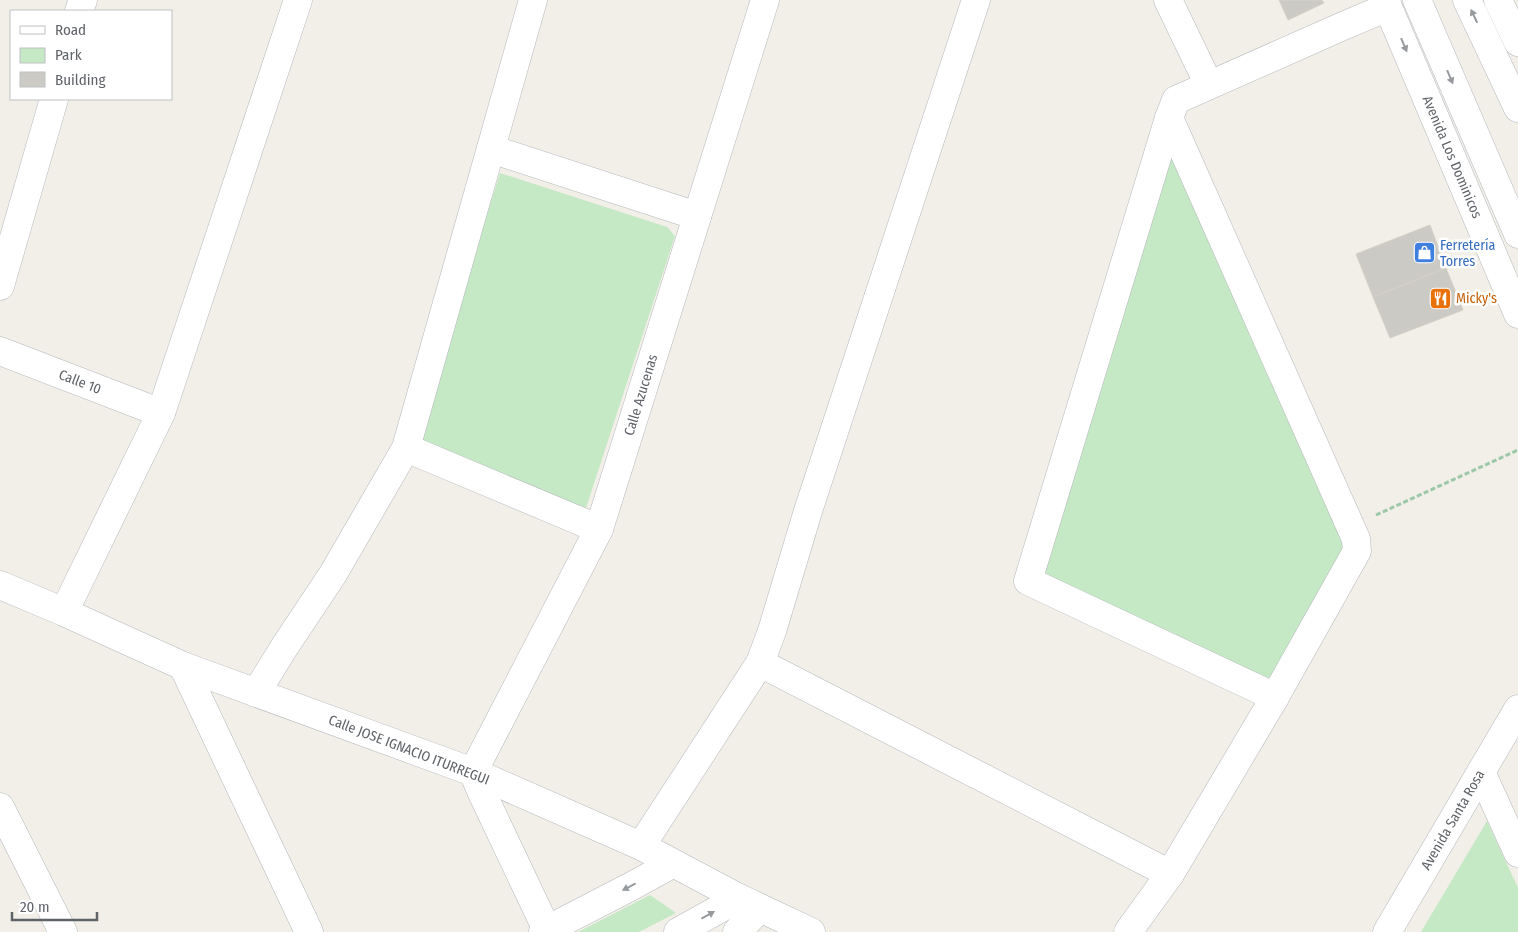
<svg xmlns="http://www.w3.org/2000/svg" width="1518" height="932" viewBox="0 0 1518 932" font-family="'Fira Sans Condensed',sans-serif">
	<rect width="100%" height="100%" fill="#f1efe8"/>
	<g fill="#c5e8c5">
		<path d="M1172,155L1348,550L1271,684L1040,576Z"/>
		<path d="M500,173L667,227L675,236L584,514L414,448Z"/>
		<path d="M1487,821L1518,888V932H1421Z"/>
		<path d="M650,895L676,913L639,932H578Z"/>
	</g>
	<g fill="#cccac5" stroke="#d6d1c6">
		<path d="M1279,0H1322L1324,3L1288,20Z"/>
		<path d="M1430,225L1446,268L1373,297L1356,254Z"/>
		<path d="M1446,268L1463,310L1390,338L1373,297Z"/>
	</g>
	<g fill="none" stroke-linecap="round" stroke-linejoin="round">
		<defs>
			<g id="minor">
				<path d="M1168,0L1209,85"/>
				<path d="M79,11L83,0"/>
				<path d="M491,149L697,216"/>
				<path d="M0,286L54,99"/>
				<path d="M0,351L161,413"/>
				<path d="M406,448L599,529"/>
				<path d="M0,585L64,612L183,666L473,772L641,846L739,898L811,932"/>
				<path d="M64,612L161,413L298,0"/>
				<path d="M760,663L1170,874"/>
				<path d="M183,666L309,932"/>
				<path d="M256,693L285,646L333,574L406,448L533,0"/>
				<path d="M1275,697L1028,581L1169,118L1176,100L1343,26L1388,7"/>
				<path d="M1481,772L1518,853"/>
				<path d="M0,807L63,932"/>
				<path d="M641,846L760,663L772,631L808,511L976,0"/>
				<path d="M547,930L482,793L473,772L599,529L765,0"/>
				<path d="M543,932L630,887L672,864"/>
				<path d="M678,932L739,898"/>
				<path d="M737,932L760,908"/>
				<path d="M1128,932L1170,874L1275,697L1357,551L1356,539L1169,118"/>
			</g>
			<g id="tertiary">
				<path d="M1385,0L1518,314"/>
				<path d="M1498,0L1518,42"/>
				<path d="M1387,932L1518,709"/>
			</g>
			<g id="secondary">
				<path d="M1417,0L1518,234"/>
				<path d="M1467,0L1518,108"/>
			</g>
		</defs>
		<use href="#minor" stroke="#b5b8bc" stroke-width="29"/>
		<use href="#tertiary" stroke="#b5b8bc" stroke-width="29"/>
		<use href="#secondary" stroke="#b6babf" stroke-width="29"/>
		<path stroke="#9cc7a9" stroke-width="3" stroke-dasharray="5 2.5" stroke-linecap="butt" d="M1376,515L1518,450"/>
		<use href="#minor" stroke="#fff" stroke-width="28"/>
		<use href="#tertiary" stroke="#fff" stroke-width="28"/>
		<use href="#secondary" stroke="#fff" stroke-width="28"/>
	</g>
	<defs><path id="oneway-solid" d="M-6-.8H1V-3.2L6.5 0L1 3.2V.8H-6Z" transform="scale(1.25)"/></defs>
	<g fill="#979a9d">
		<use href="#oneway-solid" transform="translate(1474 16) rotate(-115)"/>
		<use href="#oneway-solid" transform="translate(1404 45) rotate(67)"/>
		<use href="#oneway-solid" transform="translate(1450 77) rotate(67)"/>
		<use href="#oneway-solid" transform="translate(629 887) rotate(152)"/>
		<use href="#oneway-solid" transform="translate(708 915) rotate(-29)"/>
	</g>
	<defs>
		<symbol id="shop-square" viewBox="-11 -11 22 22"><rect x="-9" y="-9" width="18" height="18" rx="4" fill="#3f7fe0" stroke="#fff"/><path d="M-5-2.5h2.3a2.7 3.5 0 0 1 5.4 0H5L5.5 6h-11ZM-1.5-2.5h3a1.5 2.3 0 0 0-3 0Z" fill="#fff"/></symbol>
		<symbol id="restaurant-square" viewBox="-11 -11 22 22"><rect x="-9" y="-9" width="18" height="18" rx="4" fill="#e8710a" stroke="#fff"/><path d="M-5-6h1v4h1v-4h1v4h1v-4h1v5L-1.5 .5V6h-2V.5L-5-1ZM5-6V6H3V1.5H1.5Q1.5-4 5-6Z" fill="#fff"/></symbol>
	</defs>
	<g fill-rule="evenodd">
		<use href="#shop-square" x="1412" y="240" width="25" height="25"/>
		<use href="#restaurant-square" x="1428" y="286" width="25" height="25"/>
	</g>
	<g text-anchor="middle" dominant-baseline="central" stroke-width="5" stroke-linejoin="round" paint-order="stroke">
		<g font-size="14" fill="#5f6368" stroke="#fff">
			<text transform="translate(1452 157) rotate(67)">Avenida Los Dominicos</text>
			<text transform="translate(80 382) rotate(21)">Calle 10</text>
			<text transform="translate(641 395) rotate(-73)">Calle Azucenas</text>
			<text transform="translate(409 750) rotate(21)">Calle JOSE IGNACIO ITURREGUI</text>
			<text transform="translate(1453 820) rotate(-60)">Avenida Santa Rosa</text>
		</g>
		<g font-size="14" fill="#366cbe" stroke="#fff" text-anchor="start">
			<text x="1440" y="245">Ferretería<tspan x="1440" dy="16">Torres</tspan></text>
		</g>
		<g font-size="14" fill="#c56008" stroke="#fff" text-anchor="start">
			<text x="1456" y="298">Micky's</text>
		</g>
	</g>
	<rect x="10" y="10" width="162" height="90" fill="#ffffff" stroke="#bfc1c3"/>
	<rect x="20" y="26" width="25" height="8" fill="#ffffff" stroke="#bfc1c3"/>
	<text x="55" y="35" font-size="15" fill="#5f6368">Road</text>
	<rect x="20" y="48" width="25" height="15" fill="#c5e8c5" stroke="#bfc1c3"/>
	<text x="55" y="60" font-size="15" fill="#5f6368">Park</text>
	<rect x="20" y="72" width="25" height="15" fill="#cccac5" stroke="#bfc1c3"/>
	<text x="55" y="85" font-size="15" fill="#5f6368">Building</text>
	<path d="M12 912v8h85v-8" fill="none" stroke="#5f6368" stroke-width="2.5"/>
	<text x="20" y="912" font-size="15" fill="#5f6368" stroke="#ffffff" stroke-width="4" paint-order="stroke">20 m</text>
</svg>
